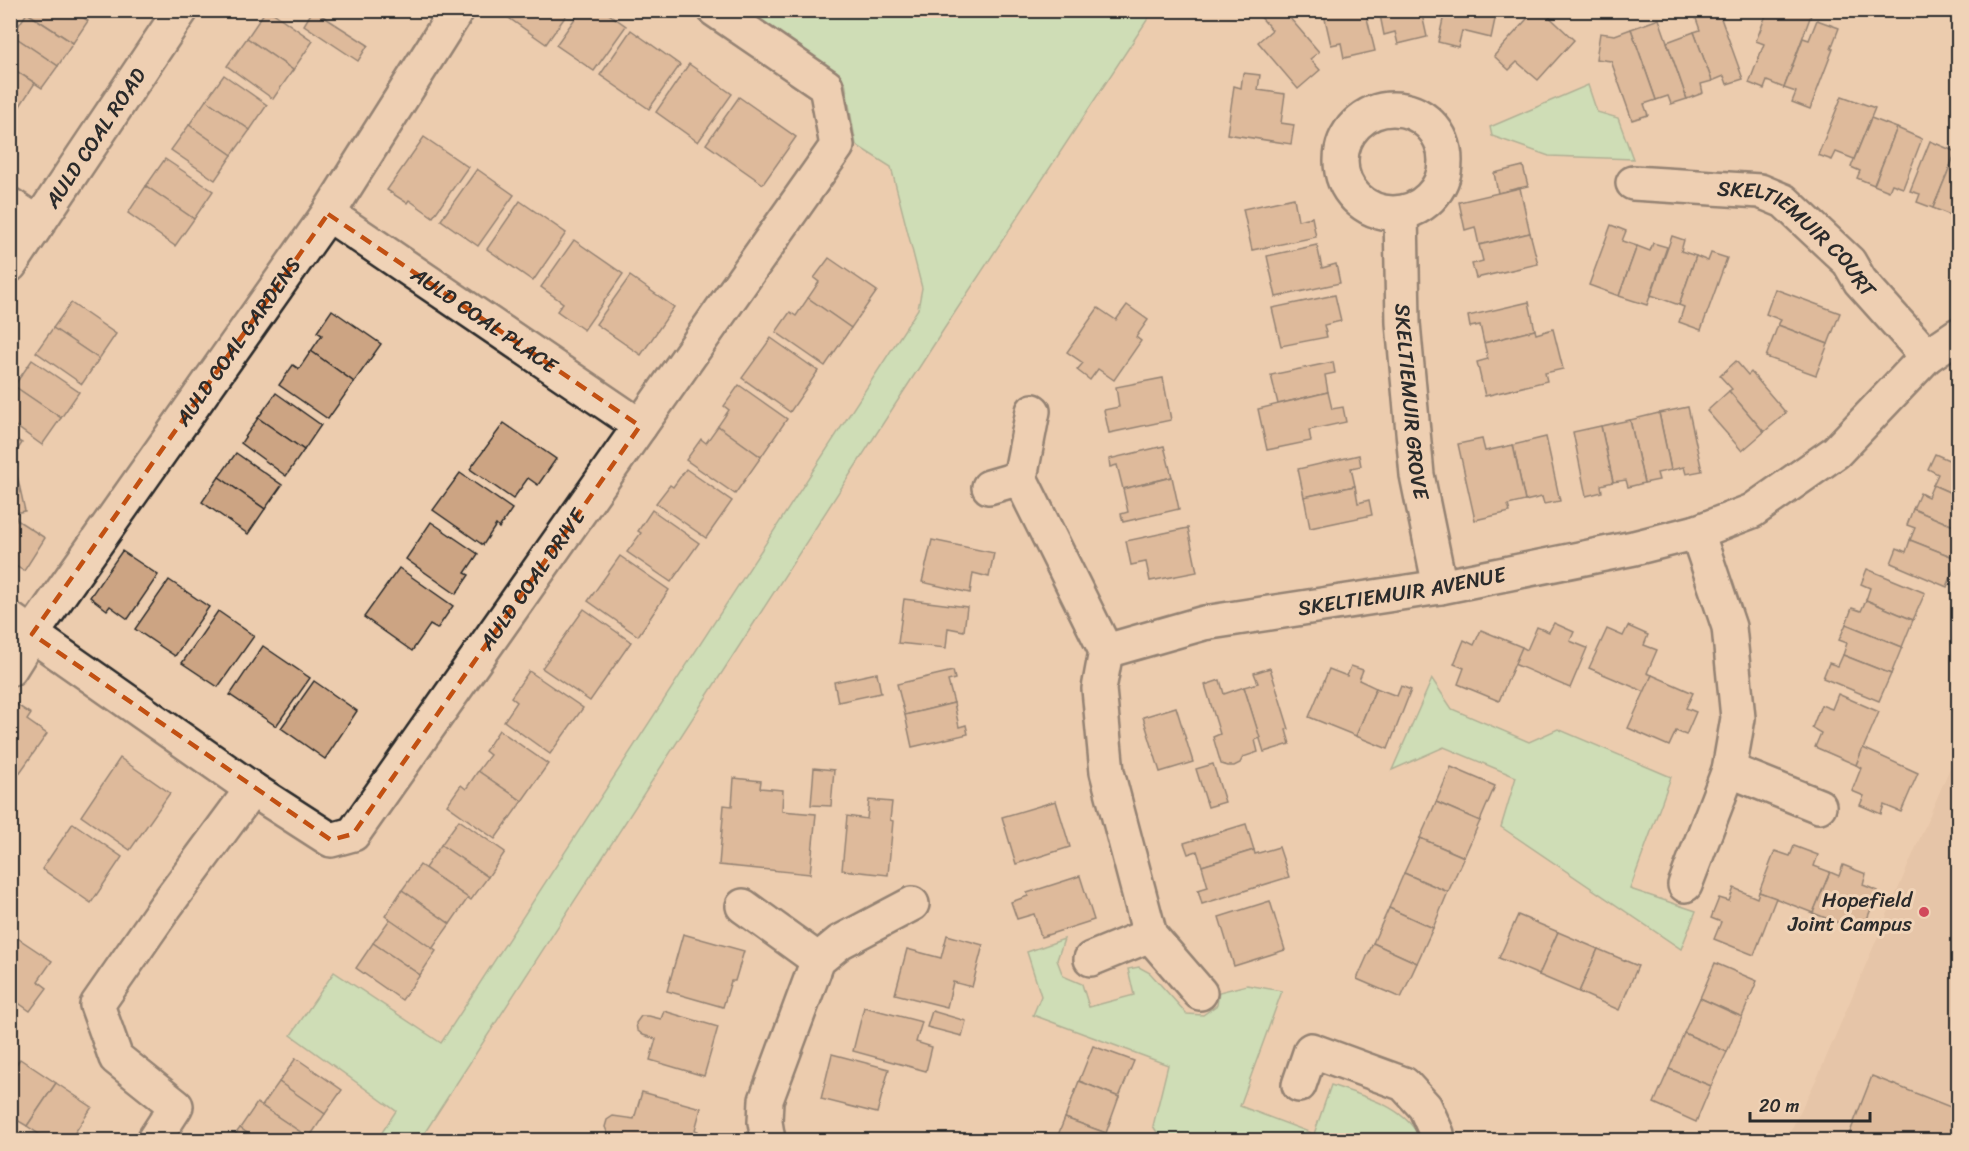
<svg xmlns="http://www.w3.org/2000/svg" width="1969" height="1151" viewBox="0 0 1969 1151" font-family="Sriracha,sans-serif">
	<rect width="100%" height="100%" fill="#ecccae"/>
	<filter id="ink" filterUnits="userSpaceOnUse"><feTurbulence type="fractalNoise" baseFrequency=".0167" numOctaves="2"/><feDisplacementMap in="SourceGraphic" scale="12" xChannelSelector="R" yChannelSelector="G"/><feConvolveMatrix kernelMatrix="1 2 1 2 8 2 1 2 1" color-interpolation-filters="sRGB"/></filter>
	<g filter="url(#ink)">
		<path fill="#debd9f" d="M1958,749V1140H1786L1819,1074Z"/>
		<g fill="#aaf1be" stroke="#6a8e74" stroke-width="1.5">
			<path d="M738,11H1153L944,329L420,1140H377L396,1111L291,1035L334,972L441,1043L918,309L922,288L891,167L856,145L845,82Z"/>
			<path d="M1588,85L1597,112L1618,118L1633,159L1549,156L1492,136L1490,127Z"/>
			<path d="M1432,679L1452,709L1529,742L1558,729L1671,777L1630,889L1696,911L1681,949L1501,827L1516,777L1444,747L1392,770Z"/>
			<path d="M1064,939L1057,960L1063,976L1082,984L1089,1007L1134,995L1128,969L1139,967L1150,973L1187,1014L1203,1015L1217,1005L1219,992L1247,985L1282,991L1240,1106L1314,1134L1331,1085C1364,1097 1405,1105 1421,1140H1162L1153,1126L1168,1065L1033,1015L1041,996L1027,952Z"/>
		</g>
		<g fill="#cca483" stroke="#2b2b2b" stroke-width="1.5">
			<path d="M29,10H72L88,21L73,43L27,13Z"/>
			<path d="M266,10H269L313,41L293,70L247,38Z"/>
			<path d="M313,10L368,45L358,61L304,25Z"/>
			<path d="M510,10H570L546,44L506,16Z"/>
			<path d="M581,10H603L626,26L594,71L556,45Z"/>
			<path d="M1262,10H1283L1319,52L1310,59L1320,70L1298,89L1258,42L1272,30L1258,14Z"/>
			<path d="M1323,10H1365L1375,51L1344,58L1341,43L1331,45Z"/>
			<path d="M1379,10H1421L1427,37L1398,44L1395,32L1384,35Z"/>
			<path d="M1445,10H1497L1491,38L1462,31L1458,47L1438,42Z"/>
			<path d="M1535,10H1542L1574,40L1538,80L1517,62L1509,70L1494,56Z"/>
			<path d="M1693,10H1718L1743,79L1727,84L1724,76L1712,81L1694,32L1700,30Z"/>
			<path d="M1768,10H1800L1811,15L1784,88L1767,81L1764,89L1749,83L1764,44L1756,41Z"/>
			<path d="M27,13L73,43L58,66L12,35Z"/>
			<path d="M1659,19L1687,99L1671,104L1668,96L1656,100L1631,29Z"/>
			<path d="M1817,20L1839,28L1831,49H1833L1810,109L1792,102L1796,92L1784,88L1803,38L1809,40Z"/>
			<path d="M1631,29L1656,100L1644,104L1648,115L1632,120L1611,61L1596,59L1600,33L1615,35Z"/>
			<path d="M631,30L680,65L649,109L600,75Z"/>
			<path d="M1694,32L1712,81L1701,84L1703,93L1687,99L1667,42Z"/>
			<path d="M12,35L58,66L42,88L10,67Z"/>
			<path d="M247,38L293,70L273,99L227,66Z"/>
			<path d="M689,64L732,94L698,142L656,112Z"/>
			<path d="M10,67L35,83L20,106L10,100Z"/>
			<path d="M1243,73L1260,75L1258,90L1285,94L1281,123L1294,125L1291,144L1227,134L1234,86L1241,88Z"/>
			<path d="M224,75L267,105L250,130L206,100Z"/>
			<path d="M1842,96L1875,108L1854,159L1836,152L1832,160L1818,155Z"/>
			<path d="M739,97L796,137L763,184L706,144Z"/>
			<path d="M10,100L20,106L10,120Z"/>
			<path d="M206,100L250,130L232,155L189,125Z"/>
			<path d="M1871,118L1897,128L1874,185L1857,178L1860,171L1851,167Z"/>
			<path d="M189,125L232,155L215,180L171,150Z"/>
			<path d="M1897,128L1922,139L1903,188L1892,184L1889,191L1874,185Z"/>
			<path d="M424,137L468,167L433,217L409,200L407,203L387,190Z"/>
			<path d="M1930,141L1956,152L1933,208L1917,202L1920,194L1910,191Z"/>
			<path d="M1956,152L1958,153V210L1953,208L1950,215L1933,208Z"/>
			<path d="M165,159L213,191L194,219L146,186Z"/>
			<path d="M1523,166L1528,186L1498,193L1494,173Z"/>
			<path d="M477,169L514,195L478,246L441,220Z"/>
			<path d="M146,186L194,219L175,246L128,213Z"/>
			<path d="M1520,188L1530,233L1479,245L1475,227L1465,230L1459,202Z"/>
			<path d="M1294,198L1298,220L1312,217L1316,237L1252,250L1243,209Z"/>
			<path d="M520,201L566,233L533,281L487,249Z"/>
			<path d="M1611,225L1626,231L1622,241L1637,246L1619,296L1589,285Z"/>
			<path d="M1530,233L1538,264L1476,278L1472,264L1483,261L1479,245Z"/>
			<path d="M1672,236L1684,240L1681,251L1696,256L1679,305L1651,295Z"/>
			<path d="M574,240L623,274L584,330L557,311L563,303L541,287Z"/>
			<path d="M1653,243L1667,247L1647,305L1619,296L1637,246L1650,251Z"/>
			<path d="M1317,245L1322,268L1336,264L1340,283L1276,297L1267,256Z"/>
			<path d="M1711,253L1727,258L1701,330L1679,322L1684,307L1679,305L1696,256L1708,261Z"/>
			<path d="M829,258L877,291L851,328L808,298L819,282L814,278Z"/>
			<path d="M630,276L674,307L641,355L596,324Z"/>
			<path d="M1775,289L1840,313L1828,344L1778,325L1781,320L1766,314Z"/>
			<path d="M1335,295L1341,321L1324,325L1327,337L1281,346L1272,308Z"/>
			<path d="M808,298L851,328L825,366L776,332L790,312L796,316Z"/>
			<path d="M1529,302L1535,330L1484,343L1480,325L1470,327L1468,316Z"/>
			<path d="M71,303L116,334L99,359L53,328Z"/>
			<path d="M1127,305L1148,320L1136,337L1141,341L1114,380L1098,369L1090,380L1077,370L1083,363L1067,352L1098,308L1116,320Z"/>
			<path d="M332,310L381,344L354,382L311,351L322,335L317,332Z"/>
			<path d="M1778,325L1828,344L1816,375L1766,357Z"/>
			<path d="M53,328L99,359L82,384L36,352Z"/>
			<path d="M1553,329L1563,369L1545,373L1547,381L1485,396L1477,362L1488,359L1484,343L1535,330L1536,334Z"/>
			<path d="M771,338L818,371L790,412L742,378Z"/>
			<path d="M311,351L354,382L328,419L279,385L293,365L299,369Z"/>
			<path d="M32,360L79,392L61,418L14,386Z"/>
			<path d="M1736,361L1748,375L1751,372L1786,413L1764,432L1729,391L1732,389L1720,376Z"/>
			<path d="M1333,362L1335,373L1325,375L1328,392L1278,404L1271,375Z"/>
			<path d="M1163,378L1171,420L1109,433L1104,410L1119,407L1116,387Z"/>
			<path d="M739,385L787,419L761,457L718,426L729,410L724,406Z"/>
			<path d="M14,386L61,418L42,445L10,422V391Z"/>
			<path d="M1729,391L1764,432L1742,451L1707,411Z"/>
			<path d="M1328,392L1332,409L1343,407L1346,422L1309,430L1311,441L1267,450L1258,409Z"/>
			<path d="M276,393L321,425L304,450L258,418Z"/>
			<path d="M1688,407L1702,471L1686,474L1684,467L1671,470L1659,413Z"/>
			<path d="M1958,412V432L1952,430Z"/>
			<path d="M1659,413L1671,470L1657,473L1659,480L1644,483L1630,420Z"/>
			<path d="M258,418L304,450L286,476L241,443Z"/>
			<path d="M1630,420L1644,483L1628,487L1626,480L1613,482L1601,426Z"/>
			<path d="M504,423L556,459L538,485L528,478L513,499L470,469Z"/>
			<path d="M718,426L761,457L735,494L686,460L701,439L706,443Z"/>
			<path d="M1601,426L1613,482L1601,485L1602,492L1586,496L1573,432Z"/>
			<path d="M10,436L22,443L10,461Z"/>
			<path d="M1546,437L1560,501L1544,504L1542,497L1525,501L1513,445Z"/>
			<path d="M1482,439L1485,451L1513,445L1525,501L1508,505L1510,512L1475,520L1458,444Z"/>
			<path d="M1164,446L1172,477L1123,489L1117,465L1110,467L1109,459Z"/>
			<path d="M236,453L282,485L265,509L219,477Z"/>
			<path d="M1935,454L1958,464V496L1933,485L1938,474L1928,469Z"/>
			<path d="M1359,455L1361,466L1351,468L1355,486L1304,497L1298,469Z"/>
			<path d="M686,469L732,501L706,538L656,503L670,485L673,487Z"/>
			<path d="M460,473L512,509L499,528L496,525L483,545L433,510Z"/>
			<path d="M17,475L25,511L10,514V476Z"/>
			<path d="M219,477L265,509L248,534L202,502Z"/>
			<path d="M1172,477L1179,509L1123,522L1121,514L1128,512L1123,489Z"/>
			<path d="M1933,485L1958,496V528L1913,509L1920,493L1928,497Z"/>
			<path d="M1355,486L1358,503L1369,500L1372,515L1310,528L1304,497Z"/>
			<path d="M1913,509L1958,528V559L1910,540L1915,528L1907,525Z"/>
			<path d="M652,510L699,543L671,582L627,552L641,533L638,531Z"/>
			<path d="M15,513L17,520L45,538L24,571L10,563V514Z"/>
			<path d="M431,522L478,554L465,573L469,575L456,594L406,559Z"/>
			<path d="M1188,528L1197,572L1150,581L1146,562L1131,565L1126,541Z"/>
			<path d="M932,540L994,553L989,577L973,573L970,593L922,582Z"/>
			<path d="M1910,540L1958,559L1947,587L1891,563L1897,548L1906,552Z"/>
			<path d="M122,551L158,575L128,619L110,606L107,610L90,597Z"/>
			<path d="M620,556L669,590L638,636L588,601Z"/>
			<path d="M399,568L453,606L437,629L430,625L412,651L364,617Z"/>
			<path d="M1867,569L1925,593L1913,620L1866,600L1870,588L1861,584Z"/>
			<path d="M169,580L209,607L175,656L135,629Z"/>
			<path d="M904,599L967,607L964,631L948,628L946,648L898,643Z"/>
			<path d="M1866,600L1913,620L1902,647L1846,624L1852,608L1861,611Z"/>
			<path d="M584,609L631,642L590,701L542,668Z"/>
			<path d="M218,611L254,636L218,687L182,663Z"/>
			<path d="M1554,623L1574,632L1570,641L1587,648L1570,688L1514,664L1522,647L1527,650L1537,627L1549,632Z"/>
			<path d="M1846,624L1902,647L1891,674L1843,655L1847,643L1839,640Z"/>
			<path d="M1628,626L1648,635L1644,645L1657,650L1647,673L1652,675L1645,692L1589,668L1607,629L1623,636Z"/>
			<path d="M1481,630L1522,647L1499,701L1458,684L1464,668L1454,664L1464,640L1474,645Z"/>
			<path d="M263,646L310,678L276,726L230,695Z"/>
			<path d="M1843,655L1891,674L1879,701L1823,678L1829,663L1838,666Z"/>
			<path d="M1351,666L1363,670L1359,680L1376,688L1356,736L1309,717L1329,669L1347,676Z"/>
			<path d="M1270,668L1289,729L1286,730L1290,744L1264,752L1244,687L1258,683L1254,673Z"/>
			<path d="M529,671L583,708L550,754L504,721L517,702L511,697Z"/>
			<path d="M953,671L955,679L948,681L954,703L905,715L897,684Z"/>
			<path d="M877,673L881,693L838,702L834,682Z"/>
			<path d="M1652,675L1693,693L1686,708L1696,712L1686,735L1676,731L1669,746L1628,728Z"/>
			<path d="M1220,680L1224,694L1244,687L1260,738L1255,740L1258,752L1243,757L1240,763L1234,766H1228L1221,764L1213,737L1220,734L1205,685Z"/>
			<path d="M314,681L357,711L325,759L281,728Z"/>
			<path d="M1401,686L1411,690L1388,749L1356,736L1376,688L1397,696Z"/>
			<path d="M1838,694L1879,712L1856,765L1815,747L1821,733L1812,728L1821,705L1832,709Z"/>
			<path d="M14,703L31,714L27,720L47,734L16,778L10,774V707Z"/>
			<path d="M954,703L959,727L966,725L968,734L912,747L905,715Z"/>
			<path d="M1176,707L1193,762L1160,772L1143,717Z"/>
			<path d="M499,730L548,764L522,801L478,771L490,755L485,751Z"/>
			<path d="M1863,748L1918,773L1901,812L1884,805L1881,814L1860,805L1864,796L1852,791L1861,768L1856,765Z"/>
			<path d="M120,758L170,793L130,850L81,816Z"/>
			<path d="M1213,764L1225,802L1208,807L1196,769Z"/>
			<path d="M1451,767L1495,786L1480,821L1436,802Z"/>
			<path d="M814,768L834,770L831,806L811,805Z"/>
			<path d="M478,771L522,801L495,839L447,805L461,785L466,789Z"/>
			<path d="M734,778L761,781L760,788L783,790L782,811L816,814L810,874L719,865L724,805L732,806Z"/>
			<path d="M869,800L892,802L890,820L893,821L888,875L842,870L847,816L867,819Z"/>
			<path d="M1056,801L1070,847L1016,864L1002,817Z"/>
			<path d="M1436,802L1480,821L1464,857L1420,838Z"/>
			<path d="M459,820L505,852L488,877L441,845Z"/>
			<path d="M73,823L122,857L91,903L42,869Z"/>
			<path d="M1246,824L1254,850L1202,866L1197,851L1188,854L1184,843Z"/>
			<path d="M1420,838L1464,857L1448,892L1404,873Z"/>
			<path d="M441,845L488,877L471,900L425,868Z"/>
			<path d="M1794,846L1818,855L1814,866L1830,872L1813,913L1759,892L1775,851L1790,856Z"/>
			<path d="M1279,847L1289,877L1202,904L1198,890L1208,887L1202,866L1254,850L1255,854Z"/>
			<path d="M420,865L468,898L450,924L402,890Z"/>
			<path d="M1843,865L1866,874L1863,885L1878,891L1862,932L1813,913L1830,872L1839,876Z"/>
			<path d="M1404,873L1448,892L1433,928L1389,908Z"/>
			<path d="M1080,876L1094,920L1041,937L1034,914L1017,919L1011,902L1028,896L1027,893Z"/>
			<path d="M1734,888L1757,898L1759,892L1776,898L1754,955L1714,939L1721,922L1711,918L1719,898L1729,901Z"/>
			<path d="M402,890L450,924L432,949L385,916Z"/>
			<path d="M1270,901L1285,950L1234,966L1219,917Z"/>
			<path d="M1389,908L1433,928L1417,963L1373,943Z"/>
			<path d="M1518,915L1558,932L1539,975L1499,958Z"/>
			<path d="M390,919L436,951L420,975L373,943Z"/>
			<path d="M1558,932L1598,949L1579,992L1539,975Z"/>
			<path d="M10,933L52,961L38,981L47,988L30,1011L10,997Z"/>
			<path d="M683,934L744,951L735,981H731L723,1007L667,991Z"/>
			<path d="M947,935L983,945L972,987L953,982L947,1007L895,994L907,949L941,958Z"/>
			<path d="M373,943L420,975L402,1000L356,968Z"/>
			<path d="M1373,943L1417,963L1401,998L1357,979Z"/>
			<path d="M1598,949L1638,966L1619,1010L1579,992Z"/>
			<path d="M1715,963L1757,981L1742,1017L1700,998Z"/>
			<path d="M1700,998L1742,1017L1727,1052L1684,1033Z"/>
			<path d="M864,1007L922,1022L916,1042L932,1047L926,1071L853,1051Z"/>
			<path d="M664,1011L718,1027L704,1076L650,1060L656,1039L643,1035L637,1030L636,1023L641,1016H649L661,1019Z"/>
			<path d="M932,1011L966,1021L962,1036L927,1027Z"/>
			<path d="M1684,1033L1727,1052L1711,1086L1669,1069Z"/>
			<path d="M1093,1046L1134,1061L1119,1097L1079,1081Z"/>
			<path d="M832,1054L889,1069L877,1113L821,1099Z"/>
			<path d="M296,1058L342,1090L325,1114L279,1082Z"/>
			<path d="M20,1059L56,1083L27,1126L10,1116V1073Z"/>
			<path d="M1669,1069L1711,1086L1696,1122L1654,1103Z"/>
			<path d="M1872,1076L1958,1110V1140H1847Z"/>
			<path d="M1079,1081L1119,1097L1106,1133L1065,1118Z"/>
			<path d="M279,1082L325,1114L309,1138L262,1106Z"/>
			<path d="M56,1083L92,1107L70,1140H48L27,1126Z"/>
			<path d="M642,1092L701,1108L695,1130L698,1131L696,1140H625L608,1134L605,1127L607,1120L613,1116L634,1119Z"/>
			<path d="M257,1103L305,1135L302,1140H257L240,1128Z"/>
			<path d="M1065,1118L1106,1133L1103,1140H1056Z"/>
			<path d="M240,1128L257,1140H231Z"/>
		</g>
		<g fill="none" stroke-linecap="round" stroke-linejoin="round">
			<defs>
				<g id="street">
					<circle cx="1393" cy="161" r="52"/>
					<path id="s1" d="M1633,183L1760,191L1784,201L1849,262L1860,281L1927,356"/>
					<path d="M10,205L38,223"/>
					<path id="s2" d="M1401,213L1403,323L1417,475L1440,587"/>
					<path id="s3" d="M328,214L640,426"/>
					<path id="s4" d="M10,265L181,10"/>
					<path d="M1033,411L1020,478L1106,651L1099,689L1107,772L1150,935L1200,993"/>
					<path d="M989,487L1020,478"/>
					<path id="s5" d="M10,619L252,789L331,840L353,834L837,146L826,86L715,10"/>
					<path id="s6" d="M1106,651L1204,623L1440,587L1634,548L1697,532L1752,511L1836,452L1927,356L1958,335"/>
					<path id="s7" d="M10,669L32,634L328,214L457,10"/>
					<path d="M1729,770L1819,806"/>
					<path d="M1685,885L1729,770L1738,718L1729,627L1697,532"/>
					<path d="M743,906L818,960"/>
					<path d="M1091,959L1150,935"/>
					<path d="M1299,1085L1311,1050L1404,1084L1425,1107L1437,1134L1438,1140"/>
					<path d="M154,1140L176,1106L116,1058L97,1005L165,907L252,789"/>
					<path d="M768,1140L765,1122L766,1100L818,960L840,942L912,904"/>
				</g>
			</defs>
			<use href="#street" stroke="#2b2b2b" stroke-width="38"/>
			<use href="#street" stroke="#f0d3b7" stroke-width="33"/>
		</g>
	</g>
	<path d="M0 0H1969V1151H0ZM328,214L640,426L353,834L331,840L32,634Z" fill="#ecccae" fill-opacity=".55" fill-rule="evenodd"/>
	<path fill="none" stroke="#c25012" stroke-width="4.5" stroke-dasharray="12 8" stroke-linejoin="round" d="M328,214L640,426L353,834L331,840L32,634Z"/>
	<circle fill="#d1495b" stroke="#f0d3b7" stroke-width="2" cx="1924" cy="912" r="6"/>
	<g text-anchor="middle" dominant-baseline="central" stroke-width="6" stroke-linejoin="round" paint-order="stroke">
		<g font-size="21" fill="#2b2b2b" stroke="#f0d3b7">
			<text stroke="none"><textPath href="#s4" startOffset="153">AULD COAL ROAD</textPath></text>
			<text stroke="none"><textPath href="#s1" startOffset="183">SKELTIEMUIR COURT</textPath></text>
			<text stroke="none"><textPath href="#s3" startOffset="189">AULD COAL PLACE</textPath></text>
			<text stroke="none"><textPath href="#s7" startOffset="399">AULD COAL GARDENS</textPath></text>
			<text stroke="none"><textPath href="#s2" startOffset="189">SKELTIEMUIR GROVE</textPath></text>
			<text stroke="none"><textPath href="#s5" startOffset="724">AULD COAL DRIVE</textPath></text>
			<text stroke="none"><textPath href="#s6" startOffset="302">SKELTIEMUIR AVENUE</textPath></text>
		</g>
		<g font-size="21" fill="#2b2b2b" stroke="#f0d3b7" text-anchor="end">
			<text x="1912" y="900">Hopefield<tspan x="1912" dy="24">Joint Campus</tspan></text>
		</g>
	</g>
	<rect width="1969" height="1151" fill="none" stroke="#f0d3b7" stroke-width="36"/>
	<rect x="18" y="18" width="1933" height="1115" fill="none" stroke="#2b2b2b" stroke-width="2" filter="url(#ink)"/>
	<path d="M1750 1112v9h120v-9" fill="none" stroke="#2b2b2b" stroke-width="3"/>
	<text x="1759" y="1112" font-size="18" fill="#2b2b2b" stroke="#f0d3b7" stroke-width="4.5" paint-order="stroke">20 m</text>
</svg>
